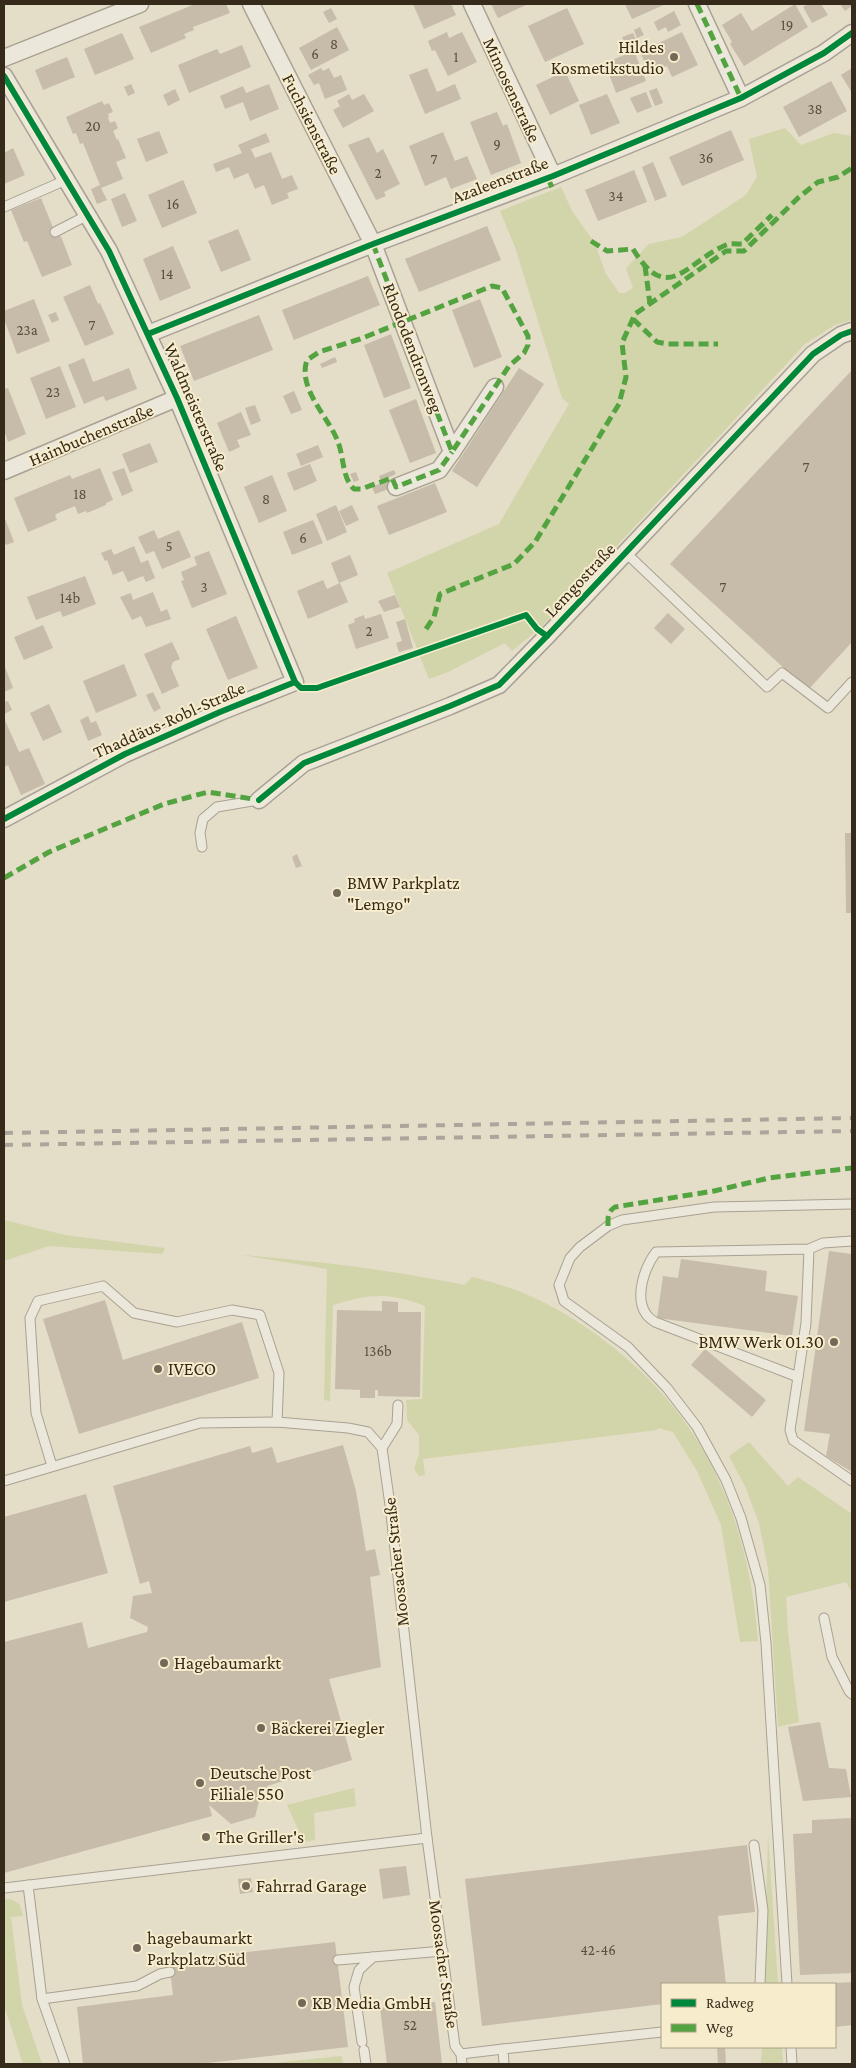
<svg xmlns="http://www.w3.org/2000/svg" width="856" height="2068" viewBox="0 0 856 2068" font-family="'Crimson Pro',serif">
	<rect width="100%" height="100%" fill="#e4ddc8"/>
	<g fill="#d2d4aa">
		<path d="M785,128L801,145L834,133L852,136V320L835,325L805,344L541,627L512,651L505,643L448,672L429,679L387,573L499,524L569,404L562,398L515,247L500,211L561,187L572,211L594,242L606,274L619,293H625L633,288L626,268L649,244L682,237L746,195L757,177L749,139Z"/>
		<path d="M4,1220L65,1235L165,1248L162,1254L49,1246L4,1261Z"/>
		<path d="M242,1255C317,1261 391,1270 465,1285L472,1277C523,1289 558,1307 601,1338C704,1414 748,1516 758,1641L740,1642L721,1525L697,1471L673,1432L658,1428L657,1430L423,1459L425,1475L419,1476L414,1469L419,1454V1435L407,1420L406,1400L422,1399L425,1306C387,1292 371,1294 333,1305L330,1401L324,1400L327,1269Z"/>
		<path d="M749,1442L788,1486L798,1477L852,1514V1593L846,1582L786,1597L788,1632L799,1722L778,1727L768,1568L759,1523L745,1486L729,1456Z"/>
		<path d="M354,1788L356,1806L314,1813L315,1840L304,1842L287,1805Z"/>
		<path d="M768,1834L778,1984H764Z"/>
		<path d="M4,1899L13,1900L20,1905L23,1916L11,1917L22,2005L42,2064H23L4,2005Z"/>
		<path d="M762,2047H782L783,2064H755L761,2063Z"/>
		<path d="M340,2056L342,2057L343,2064H266Z"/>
	</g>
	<g fill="#c7bba9">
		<path d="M195,4H226L230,13L193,27L194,30L184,34L186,38L151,53L139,27Z"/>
		<path d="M413,4H451L456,15L424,29Z"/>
		<path d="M491,4H528L498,18Z"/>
		<path d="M625,4H666L632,19Z"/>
		<path d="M795,4L808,27L744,66L730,44L732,42L722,25L741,13L752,31Z"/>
		<path d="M808,4H821L828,15L812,23L803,7Z"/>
		<path d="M840,4H852V6L845,11Z"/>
		<path d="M331,8L337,19L329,23L323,12Z"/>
		<path d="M567,8L584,44L545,62L528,26Z"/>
		<path d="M674,11L681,25L668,32L666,27L658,31L654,22Z"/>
		<path d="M337,27L349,50L311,70L299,48Z"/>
		<path d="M640,27L644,35L637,38L634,30Z"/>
		<path d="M447,32L449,38L462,32L477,62L448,76L435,50L432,51L428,41Z"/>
		<path d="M682,32L698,65L672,77L667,66L650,73L640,52Z"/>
		<path d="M122,33L134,59L95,75L84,49Z"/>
		<path d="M633,33L637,42L626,46L622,37Z"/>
		<path d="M242,45L251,67L189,93L178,65L217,49L220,54Z"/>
		<path d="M634,51L646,81L616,93L605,63Z"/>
		<path d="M67,57L75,77L43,90L35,70Z"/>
		<path d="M321,68L323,71L329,68L334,78L341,75L347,90L325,99L319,83L314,85L308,75Z"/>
		<path d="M427,68L437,92L455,84L461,99L425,114L409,75Z"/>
		<path d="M852,68V93L841,75Z"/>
		<path d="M565,71L579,101L550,115L536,85Z"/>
		<path d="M831,81L847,111L799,137L783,107Z"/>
		<path d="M131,84L135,93L128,96L124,87Z"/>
		<path d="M269,84L279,109L250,121L243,102L225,109L220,96L243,86L246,93Z"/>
		<path d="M657,88L663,103L655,106L649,91Z"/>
		<path d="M175,89L180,100L168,106L163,95Z"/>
		<path d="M646,92L652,107L637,113L630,98Z"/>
		<path d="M349,94L352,100L364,94L374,111L343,128L333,110L340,106L337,101Z"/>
		<path d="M607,94L620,123L591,135L579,105Z"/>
		<path d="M102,101L104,105L109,103L113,112L108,114L109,117L108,118L110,123L115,121L118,128L113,131L117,140L118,139L126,158L116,162L123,179L101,188L107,200L97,204L91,189L100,185L83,143L80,144L76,133L73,134L66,117Z"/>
		<path d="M497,112L503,126L507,124L521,163L491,175L470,122Z"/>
		<path d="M731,130L744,160L682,186L669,157Z"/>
		<path d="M159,131L168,153L146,162L137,139Z"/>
		<path d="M443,132L455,161L467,156L477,179L451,189L446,177L425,186L409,146Z"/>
		<path d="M266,133L270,142L251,149L255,158L271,152L282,179L292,175L298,189L287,193L289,198L272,205L264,185L255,189L248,173L234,179L229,167L216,172L213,164L242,153L238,145Z"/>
		<path d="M369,137L377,153L383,149L400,184L384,192L386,196L376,200L348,145Z"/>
		<path d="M13,148L25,175L4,184V153Z"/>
		<path d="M653,162L667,196L655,201L642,167Z"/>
		<path d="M634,170L647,202L598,221L585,190Z"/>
		<path d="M183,180L197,213L162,228L148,195Z"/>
		<path d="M125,193L137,221L122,227L111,199Z"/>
		<path d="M41,198L56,235L59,234L62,239L72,265L42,277L27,241L24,242L11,210Z"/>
		<path d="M487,226L501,260L419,292L405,259Z"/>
		<path d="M238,229L251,260L221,272L208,241Z"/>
		<path d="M173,246L191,288L160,301L143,259Z"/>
		<path d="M368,276L380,305L294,340L282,310Z"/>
		<path d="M90,285L98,304L100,303L114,334L85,346L63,297Z"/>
		<path d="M34,299L50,341L17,354L4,319V311Z"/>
		<path d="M480,299L502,357L474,368L452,310Z"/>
		<path d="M56,312L59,320L52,323L48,315Z"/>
		<path d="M259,315L273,350L194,381L180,346Z"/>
		<path d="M391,334L411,388L384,398L364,345Z"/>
		<path d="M335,357L337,362L322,368L320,364Z"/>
		<path d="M84,358L93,382L129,368L137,389L106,401L103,396L84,404L68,365Z"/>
		<path d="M60,366L76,407L46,419L30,378Z"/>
		<path d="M519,368L544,384L477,487L452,471Z"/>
		<path d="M852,370V642L808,690L670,564Z"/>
		<path d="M8,388L26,434L8,442L4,430V389Z"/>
		<path d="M294,391L302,410L291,414L283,396Z"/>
		<path d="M416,399L436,453L410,463L389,410Z"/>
		<path d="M255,405L261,421L251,425L245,408Z"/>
		<path d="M241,412L251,435L237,440L240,447L229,452L217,423Z"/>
		<path d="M150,443L158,462L130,473L122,454Z"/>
		<path d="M318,445L323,457L301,466L296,454Z"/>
		<path d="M310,464L317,481L294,491L287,473Z"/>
		<path d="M100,468L113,500L106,503V505L87,513L86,511L78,514L75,506L58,513L55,515L57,520L28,532L14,498L70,475L72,479Z"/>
		<path d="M124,468L133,491L122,496L112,472Z"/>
		<path d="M394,470L396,474L381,481L379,476Z"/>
		<path d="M356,472L359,480L354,482L350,474Z"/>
		<path d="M272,475L287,511L259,523L244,487Z"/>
		<path d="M386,481L389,489L375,494L372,487Z"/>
		<path d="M435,483L447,512L389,535L377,506Z"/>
		<path d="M336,505L347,532L327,541L316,514Z"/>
		<path d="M352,505L359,520L346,526L339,511Z"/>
		<path d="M4,516L14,542L6,545L4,541Z"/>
		<path d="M313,520L323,543L292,555L283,532Z"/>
		<path d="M154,530L158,539L179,530L191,557L162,569L154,551L146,554L138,537Z"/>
		<path d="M134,546L141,563L148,560L155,578L146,582L143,576L128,582L123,571L113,575L107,560L105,561L101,553L111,549L114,555Z"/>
		<path d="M209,551L227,594L192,608L181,581L184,580L181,572L197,565L194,557Z"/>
		<path d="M350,555L358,575L339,583L331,563Z"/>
		<path d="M85,576L96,604L63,617L60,611L36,620L27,597Z"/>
		<path d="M323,580L327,589L340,583L348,602L308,619L297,591Z"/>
		<path d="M153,592L161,612L167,609L171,619L146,627L141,616L132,620L120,597L131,593L133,600Z"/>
		<path d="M395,595L400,607L384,612L378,601Z"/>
		<path d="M668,613L685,629L671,644L654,628Z"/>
		<path d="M381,614L389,638L356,649L348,625L355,622L354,619L364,615L365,619Z"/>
		<path d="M236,616L258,668L228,680L206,629Z"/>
		<path d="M405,619L413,648L399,652L396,643L402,641L396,622Z"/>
		<path d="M43,625L53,648L24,660L14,637Z"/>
		<path d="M172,642L180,659L173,662L171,667L179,686L162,694L144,654Z"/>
		<path d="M4,664L13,688L4,692Z"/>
		<path d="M124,664L137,696L96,713L83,681Z"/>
		<path d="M153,692L161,708L154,712L146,695Z"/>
		<path d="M8,701L12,710L4,714V702Z"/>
		<path d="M49,704L62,732L43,741L30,713Z"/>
		<path d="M88,716L91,723L96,721L102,735L88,741L80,720Z"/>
		<path d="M4,718L19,752L29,748L45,784L21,795L8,765L4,767Z"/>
		<path d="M845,833H852V913H846Z"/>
		<path d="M297,854L302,866L296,868L292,857Z"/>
		<path d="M829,1251L852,1254V1472L826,1456L830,1434L804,1431Z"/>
		<path d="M681,1259L767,1271L765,1291L798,1296L792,1336L657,1318L663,1276L678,1278Z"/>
		<path d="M105,1300L123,1360L242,1322L259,1378L79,1434L43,1319Z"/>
		<path d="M382,1301L398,1302V1312H421L420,1397L378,1396V1390H375V1398H360V1390L335,1389L337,1310L382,1311Z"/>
		<path d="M705,1349L766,1400L752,1417L691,1365Z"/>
		<path d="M343,1445L356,1491L366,1551L375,1549L380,1575L370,1577L381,1667L329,1679L352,1760L267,1786L268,1791L261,1793L255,1817L231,1824L209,1805L212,1816L4,1873V1642L82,1622L88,1648L147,1632L148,1627L130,1618L133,1596L152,1593L149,1581L140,1584L113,1486L250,1446L252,1453L272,1447L277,1463Z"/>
		<path d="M86,1494L108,1573L4,1602V1517Z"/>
		<path d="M820,1722L829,1768L846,1769L851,1797L803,1801L788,1727Z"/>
		<path d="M852,1818V1973L800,1975L793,1834L812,1833V1820Z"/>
		<path d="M747,1845L755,1912L718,1916L726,1984H662V2004L482,2026L465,1879Z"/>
		<path d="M406,1866L410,1895L383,1899L379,1869Z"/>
		<path d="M251,1878L253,1892L240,1894L238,1879Z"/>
		<path d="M335,1942L348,2047L198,2064H83L77,2007L173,1995L169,1961Z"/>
		<path d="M852,1982V2025L835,2027V1983Z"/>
		<path d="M435,2002L442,2064H387L380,2008Z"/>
		<path d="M717,2047H725L726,2064H718Z"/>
	</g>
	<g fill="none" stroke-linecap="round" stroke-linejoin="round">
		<defs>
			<g id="service">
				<path d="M4,207L66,180"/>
				<path d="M55,232L88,215"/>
				<path d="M626,553L767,687L782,673L828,708L852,682"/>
				<path d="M202,847L200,833L203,819L217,807L259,800"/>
				<path d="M809,1249L806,1323L798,1377L655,1322C652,1320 648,1317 646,1314C634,1296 645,1267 656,1252L809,1249L823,1243L852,1241"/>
				<path d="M798,1377L790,1430L793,1440L852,1481"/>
				<path d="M382,1448L397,1424L398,1405"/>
				<path d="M52,1466L36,1413L30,1318L38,1301L103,1286L134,1313L177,1322L232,1310L260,1315L279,1373L277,1422"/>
				<path d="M4,1481L200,1423L277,1422L348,1428L368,1432L382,1448L390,1505L427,1838L455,2046L461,2054L462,2064"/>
				<path d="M824,1618L832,1657L849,1691L852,1694"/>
				<path d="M754,1845L763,1910L760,1984"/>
				<path d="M28,1885L42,1999L65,2064"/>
				<path d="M4,1888L427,1838"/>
				<path d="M338,1960L373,1957"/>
				<path d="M787,1984L766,1643L760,1585L741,1518L726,1480L697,1427L667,1388L628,1347L564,1301L559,1285L570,1258L580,1247L608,1226L622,1220L714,1207L852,1204"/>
				<path d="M42,1999L137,1986L160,1974L170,1972"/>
				<path d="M362,2042L354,1987L359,1970L373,1957L443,1951"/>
				<path d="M791,2047L792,2064"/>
				<path d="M364,2050L366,2064"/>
				<path d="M461,2054L503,2049"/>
				<path d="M504,2064L503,2049L662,2032"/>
			</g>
			<g id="minor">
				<path d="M251,4L373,244L452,452L495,387"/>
				<path d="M472,4L553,176"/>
				<path d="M697,4L741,98"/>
				<path d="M4,58L140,4"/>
				<path d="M4,76L109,251L177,398L295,682L220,712L125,754L4,819"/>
				<path d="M148,334L373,244L553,176L741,98L824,53L852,33"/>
				<path d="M4,471L177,398"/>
				<path d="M396,487L439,470L452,452"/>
				<path d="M259,800L304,763L450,706L499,685L547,636L813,354L841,335L852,331"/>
			</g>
		</defs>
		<use href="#service" stroke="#a9a192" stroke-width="11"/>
		<use href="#minor" stroke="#a9a192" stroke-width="19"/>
		<use href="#service" stroke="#ebe7db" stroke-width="9"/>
		<use href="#minor" stroke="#ebe7db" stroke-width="16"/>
		<g stroke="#aaa69c" stroke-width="4" stroke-dasharray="9 9" stroke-linecap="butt">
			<path d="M4,1133L852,1118"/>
			<path d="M4,1145L852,1131"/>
		</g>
		<g stroke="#53a440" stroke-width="5" stroke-dasharray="10 5" stroke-linecap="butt">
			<path d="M697,4L741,98"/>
			<path d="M548,178L553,190"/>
			<path d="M591,241L607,251L633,249C668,307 687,261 726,245C730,243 737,244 742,244L772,215"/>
			<path d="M373,244L452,452L509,366L524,353L528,345V336L502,288L492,286L360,339L319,352L307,360C297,389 329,417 338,442C344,457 342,478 354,489H361L392,478L396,487L439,470L452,452"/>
			<path d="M645,266L650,304"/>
			<path d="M633,319L657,342L668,344H718"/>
			<path d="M426,629L434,617L440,594L514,564L535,542L619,404L626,377L622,343L635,314L726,251H744L798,198L818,182L838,177L852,168"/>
			<path d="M4,878L49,852L164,804L208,792L259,800"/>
			<path d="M608,1226C608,1218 607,1212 615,1207L714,1191L769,1178L852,1168"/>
		</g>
		<defs>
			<g id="cycleway">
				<path d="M4,76L109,251L177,398L295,682L301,688H317L526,615L537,629L547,636"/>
				<path d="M148,334L373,244L553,176L741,98L824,53L852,33"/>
				<path d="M259,800L304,763L450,706L499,685L547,636L813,354L841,335L852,331"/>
				<path d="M4,819L125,754L220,712L295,682"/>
			</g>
		</defs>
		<use href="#cycleway" stroke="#f7edcd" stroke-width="9"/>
		<use href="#cycleway" stroke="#00873e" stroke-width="6"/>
	</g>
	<g fill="#736958" stroke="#f7edcd" stroke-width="2">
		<circle cx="674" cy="57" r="5"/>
		<circle cx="337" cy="893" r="5"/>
		<circle cx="834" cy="1342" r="5"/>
		<circle cx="158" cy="1369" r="5"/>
		<circle cx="164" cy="1663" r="5"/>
		<circle cx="261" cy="1728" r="5"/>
		<circle cx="200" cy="1783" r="5"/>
		<circle cx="206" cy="1837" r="5"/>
		<circle cx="246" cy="1886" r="5"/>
		<circle cx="137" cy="1948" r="5"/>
		<circle cx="302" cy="2003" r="5"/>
	</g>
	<g text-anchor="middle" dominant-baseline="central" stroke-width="4" stroke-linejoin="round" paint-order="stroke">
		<g font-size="15" fill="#5a4e3e">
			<text x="787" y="25">19</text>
			<text x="334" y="44">8</text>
			<text x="315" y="54">6</text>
			<text x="456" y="57">1</text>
			<text x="815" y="109">38</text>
			<text x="93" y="126">20</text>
			<text x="497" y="144">9</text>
			<text x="706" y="158">36</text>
			<text x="434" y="159">7</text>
			<text x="378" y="173">2</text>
			<text x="616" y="196">34</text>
			<text x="173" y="204">16</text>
			<text x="167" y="274">14</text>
			<text x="92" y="325">7</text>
			<text x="27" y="330">23a</text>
			<text x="53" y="392">23</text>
			<text x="806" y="467">7</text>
			<text x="80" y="494">18</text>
			<text x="266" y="499">8</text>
			<text x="303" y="538">6</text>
			<text x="169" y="546">5</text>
			<text x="204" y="587">3</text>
			<text x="723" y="587">7</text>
			<text x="70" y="598">14b</text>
			<text x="369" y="631">2</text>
			<text x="378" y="1351">136b</text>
			<text x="598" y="1950">42-46</text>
			<text x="410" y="2025">52</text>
		</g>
		<g font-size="18" fill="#362a1b" stroke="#f7edcd" text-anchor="start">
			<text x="664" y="47" text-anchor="end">Hildes<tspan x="664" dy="21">Kosmetikstudio</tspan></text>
			<text x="347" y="883">BMW Parkplatz<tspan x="347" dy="21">"Lemgo"</tspan></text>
			<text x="824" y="1342" text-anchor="end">BMW Werk 01.30</text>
			<text x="168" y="1369">IVECO</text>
			<text x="174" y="1663">Hagebaumarkt</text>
			<text x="271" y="1728">Bäckerei Ziegler</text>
			<text x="210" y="1773">Deutsche Post<tspan x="210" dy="21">Filiale 550</tspan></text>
			<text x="216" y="1837">The Griller's</text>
			<text x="256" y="1886">Fahrrad Garage</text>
			<text x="147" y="1938">hagebaumarkt<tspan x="147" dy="21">Parkplatz Süd</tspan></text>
			<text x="312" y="2003">KB Media GmbH</text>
		</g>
		<g font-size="18" fill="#362a1b" stroke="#f7edcd">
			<text transform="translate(512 90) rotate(65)">Mimosenstraße</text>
			<text transform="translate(312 124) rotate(63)">Fuchsienstraße</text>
			<text transform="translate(500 180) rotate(-21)">Azaleenstraße</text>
			<text transform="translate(413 348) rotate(69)">Rhododendronweg</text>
			<text transform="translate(196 407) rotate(67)">Waldmeisterstraße</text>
			<text transform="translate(91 435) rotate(-23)">Hainbuchenstraße</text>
			<text transform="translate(580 580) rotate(-47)">Lemgostraße</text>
			<text transform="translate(169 720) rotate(-24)">Thaddäus-Robl-Straße</text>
			<text transform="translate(396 1562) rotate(-96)">Moosacher Straße</text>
			<text transform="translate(444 1964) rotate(82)">Moosacher Straße</text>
		</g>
	</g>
	<rect width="856" height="2068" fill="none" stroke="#362a1b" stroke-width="10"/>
	<rect x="661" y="1983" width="175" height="65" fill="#f7edcd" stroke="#aa9f86"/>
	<rect x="671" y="1999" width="25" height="8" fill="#00873e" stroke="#aa9f86"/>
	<text x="706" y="2008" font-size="15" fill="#362a1b">Radweg</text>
	<rect x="671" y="2024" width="25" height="8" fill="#53a440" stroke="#aa9f86"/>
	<text x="706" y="2033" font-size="15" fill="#362a1b">Weg</text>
</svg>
